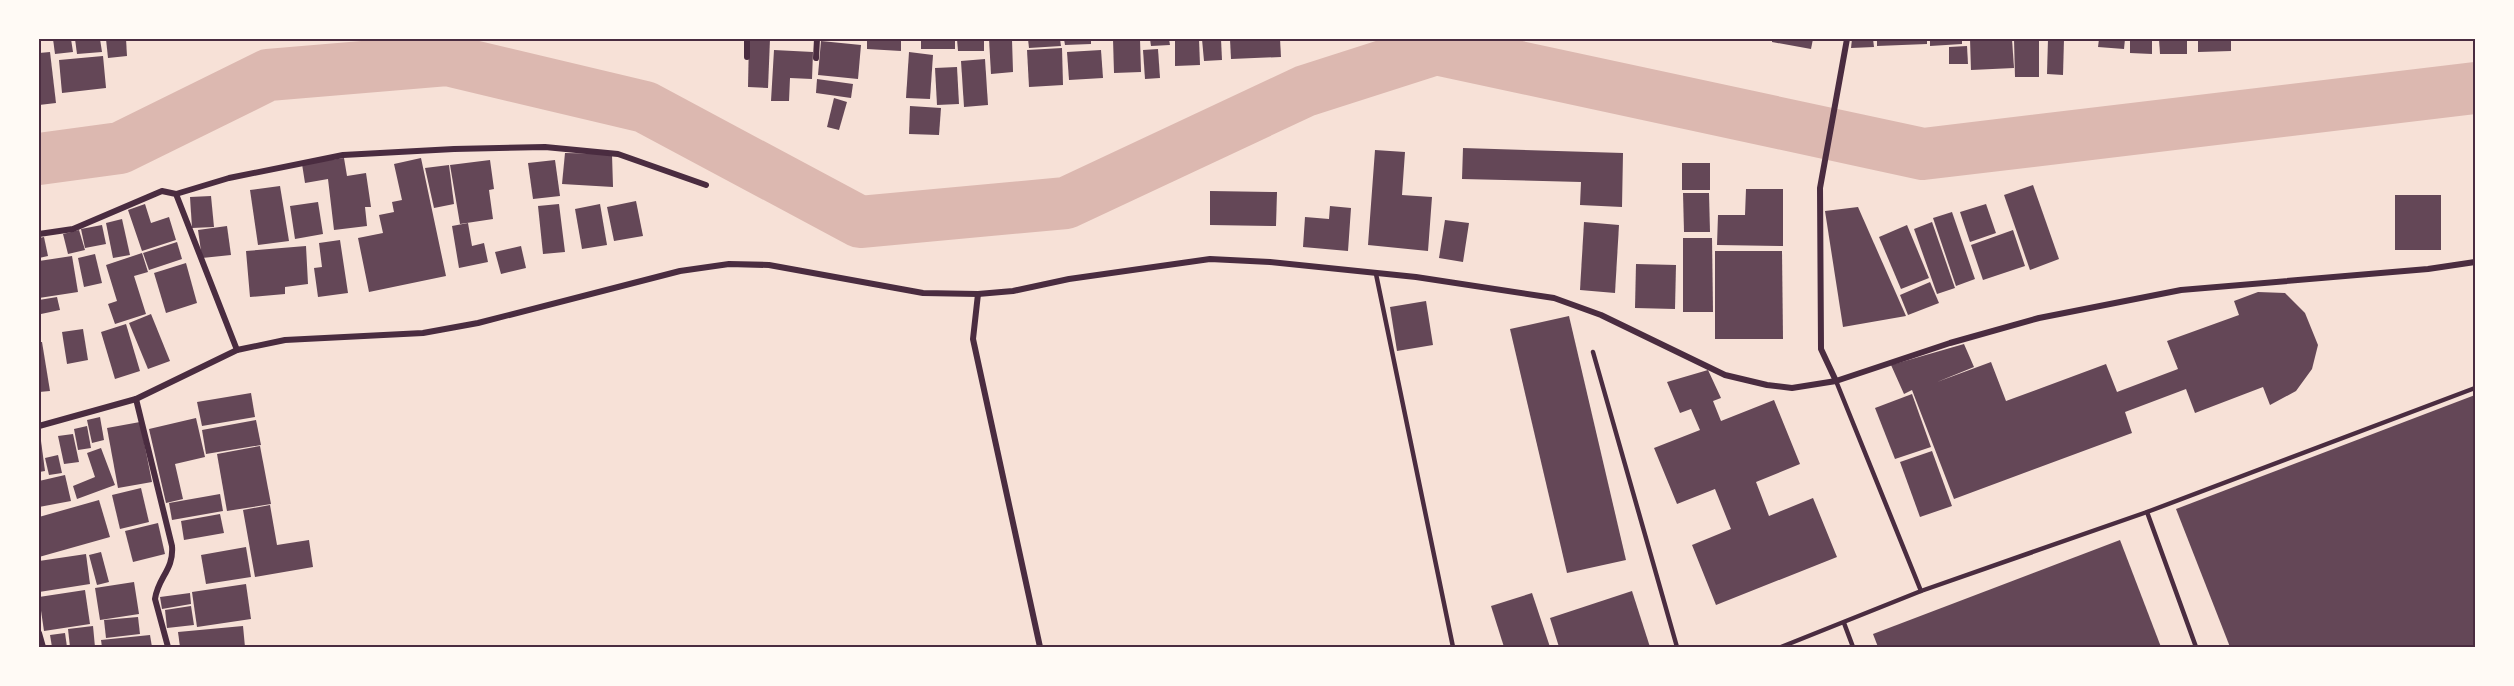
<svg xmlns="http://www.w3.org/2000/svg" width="2514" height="686" viewBox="0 0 2514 686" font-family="'Noto Serif',serif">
	<rect width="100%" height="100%" fill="#f7e1d7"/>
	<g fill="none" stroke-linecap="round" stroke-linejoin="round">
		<path stroke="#dcb8b0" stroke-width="52" d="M39,159L120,148L268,75L447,60L645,107L860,222L1066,203L1305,91L1436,49L1923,154L2475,88"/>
	</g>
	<g fill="#644757">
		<path d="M53,39H71L73,52L55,54Z"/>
		<path d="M75,39H100L102,52L77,54Z"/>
		<path d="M106,39H126L127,56L108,58Z"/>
		<path d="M749,39H770L768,88L748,87Z"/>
		<path d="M867,39H901V51L867,49Z"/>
		<rect x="921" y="39" width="34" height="10"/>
		<path d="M957,39H984V51H958Z"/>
		<path d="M989,39H1012L1013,72L991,74Z"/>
		<path d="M1028,39H1060L1061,46L1029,48Z"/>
		<path d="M1064,39H1091V44L1065,45Z"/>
		<path d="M1113,39H1140L1141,72L1114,73Z"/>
		<path d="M1150,39H1169L1170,45L1151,46Z"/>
		<path d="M1175,39H1199L1200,65L1175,66Z"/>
		<path d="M1202,39H1221L1222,60L1204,61Z"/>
		<path d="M1230,39H1280L1281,57L1231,59Z"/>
		<path d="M1772,39H1813L1811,49L1772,42Z"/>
		<path d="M1852,39H1873L1874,47L1851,48Z"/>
		<path d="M1877,39H1927V44L1877,46Z"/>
		<path d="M1930,39H1962V44L1930,46Z"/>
		<path d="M1970,39H2012L2014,68L1971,70Z"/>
		<path d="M2014,39H2039V77H2015Z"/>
		<path d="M2048,39H2064L2063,75L2047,74Z"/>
		<path d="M2099,39H2125L2124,49L2098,47Z"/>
		<path d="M2130,39H2152V54L2130,53Z"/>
		<path d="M2159,39H2187V54H2160Z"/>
		<path d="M2198,39H2231V51L2198,52Z"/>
		<path d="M821,41L861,45L858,79L818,75Z"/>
		<path d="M1967,46L1968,64H1949V47Z"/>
		<path d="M1062,48L1063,85L1029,87L1027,50Z"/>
		<path d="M1158,49L1160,78L1145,79L1143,50Z"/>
		<path d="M774,50L813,52L812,79L790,78L789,101H771Z"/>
		<path d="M1101,50L1103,78L1069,80L1067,52Z"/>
		<path d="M50,52L56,103L39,105V53Z"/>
		<path d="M909,52L933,55L930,99L906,98Z"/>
		<path d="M103,56L106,88L62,93L59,60Z"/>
		<path d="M985,59L988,105L964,107L961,61Z"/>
		<path d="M957,67L959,104L937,105L935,68Z"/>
		<path d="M817,79L853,84L851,98L816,93Z"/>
		<path d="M834,98L847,102L839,130L827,127Z"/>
		<path d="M910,106L941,108L939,135L909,134Z"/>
		<path d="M1463,148L1623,153L1622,207L1580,205L1581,182L1462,179Z"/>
		<path d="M1375,150L1405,152L1402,195L1432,197L1428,251L1368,245Z"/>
		<path d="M565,153L612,154L613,187L562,184Z"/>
		<path d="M344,158L347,176L366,173L371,207H365L367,226L334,230L328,179L305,183L302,164Z"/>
		<path d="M421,158L446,276L369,292L358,238L383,233L379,215L394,212L392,202L402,200L394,164Z"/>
		<path d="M490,160L494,189L489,190L493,219L460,224L450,165Z"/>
		<path d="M555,160L560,196L533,199L528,163Z"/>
		<rect x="1682" y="163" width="28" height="27"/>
		<path d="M449,165L454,204L434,208L425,168Z"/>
		<path d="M2033,185L2059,259L2030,270L2004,195Z"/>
		<path d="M280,186L289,241L258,245L250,190Z"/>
		<path d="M1746,189H1783V246L1717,245L1718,215H1745Z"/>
		<path d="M1210,191L1277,192L1276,226L1210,225Z"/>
		<path d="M1683,193H1709L1710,232H1684Z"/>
		<rect x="2395" y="195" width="46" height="55"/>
		<path d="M211,196L214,227L192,228L190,197Z"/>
		<path d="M636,201L643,236L614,241L607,207Z"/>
		<path d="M318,202L323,234L295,239L290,206Z"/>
		<path d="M145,204L151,223L169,217L176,240L142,251L128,210Z"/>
		<path d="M559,204L565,252L543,254L538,206Z"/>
		<path d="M600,204L607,245L582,249L575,209Z"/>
		<path d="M1986,204L1996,233L1970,242L1960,212Z"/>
		<path d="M1330,206L1351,208L1348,251L1303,247L1305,217L1329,219Z"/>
		<path d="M1858,207L1906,316L1843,327L1825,211Z"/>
		<path d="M1952,212L1975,279L1956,286L1933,218Z"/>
		<path d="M122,219L130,255L113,258L106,223Z"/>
		<path d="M1445,220L1469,223L1463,262L1439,258Z"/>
		<path d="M1584,222L1619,225L1615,293L1580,290Z"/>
		<path d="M1932,222L1955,288L1937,294L1914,229Z"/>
		<path d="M468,223L472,246L484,243L488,262L459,268L452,226Z"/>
		<path d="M102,225L106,244L85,248L81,229Z"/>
		<path d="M1907,225L1929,278L1901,289L1879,237Z"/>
		<path d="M227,226L231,255L202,258L198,230Z"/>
		<path d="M79,230L85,250L68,254L63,234Z"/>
		<path d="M2013,230L2025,266L1983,280L1971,245Z"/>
		<path d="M44,237L48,256L39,258V238Z"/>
		<path d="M1683,238H1712L1713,312H1683Z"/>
		<path d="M340,240L348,293L318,297L314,268L322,267L319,243Z"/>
		<path d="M177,242L182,259L149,270L143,253Z"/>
		<path d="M306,246L308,284L285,287V294L250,297L246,251Z"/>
		<path d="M521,246L526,268L501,274L495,252Z"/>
		<path d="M1715,251H1782L1783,339H1715Z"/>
		<path d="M142,253L148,272L134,276L146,314L115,324L108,304L117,301L106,265Z"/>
		<path d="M95,254L102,283L84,287L78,258Z"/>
		<path d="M72,256L78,292L39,298V261Z"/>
		<path d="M186,263L197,303L166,313L154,273Z"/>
		<path d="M1636,264L1676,265L1675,309L1635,308Z"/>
		<path d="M1930,282L1939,303L1908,315L1900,295Z"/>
		<path d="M2258,292L2285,293L2305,313L2318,345L2312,369L2296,391L2270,405L2263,387L2195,413L2186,389L2125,412L2132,433L1954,499L1912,390L1904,394L1891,365L1964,344L1974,367L1937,382L1991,362L2006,401L2106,364L2117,392L2178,369L2167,341L2239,315L2234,301Z"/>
		<path d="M57,297L60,310L41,314L39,300Z"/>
		<path d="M1426,301L1433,345L1397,351L1390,307Z"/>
		<path d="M151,314L170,361L148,369L129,323Z"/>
		<path d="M1569,316L1626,560L1567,573L1510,329Z"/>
		<path d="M126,324L140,371L115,379L101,332Z"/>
		<path d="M83,329L88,360L67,364L62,332Z"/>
		<path d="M39,342H42L50,391L39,392Z"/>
		<path d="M1708,370L1721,398L1713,401L1721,421L1774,400L1800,464L1756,482L1769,516L1813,498L1837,557L1716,605L1692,545L1731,529L1715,489L1677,504L1654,448L1700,430L1691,409L1680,413L1667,382Z"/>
		<path d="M251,393L255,417L202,426L197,402Z"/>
		<path d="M1912,394L1931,447L1895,459L1875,408Z"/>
		<path d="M2475,395V647H2230L2176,509Z"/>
		<path d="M100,417L104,440L92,443L87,420Z"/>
		<path d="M196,418L205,457L175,464L183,499L166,503L149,429Z"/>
		<path d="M256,420L261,445L206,454L202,430Z"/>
		<path d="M140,422L152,482L118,488L107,428Z"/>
		<path d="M87,426L91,448L78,450L74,429Z"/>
		<path d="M73,434L79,462L64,464L58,436Z"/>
		<path d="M41,441L45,471L39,472V442Z"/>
		<path d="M260,446L271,504L227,511L217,454Z"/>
		<path d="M101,448L115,485L77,499L73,486L95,477L87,453Z"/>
		<path d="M1932,451L1952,506L1920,517L1900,462Z"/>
		<path d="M58,455L62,473L49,475L45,458Z"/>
		<path d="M65,475L71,501L39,507V481Z"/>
		<path d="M141,488L149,522L120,529L112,495Z"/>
		<path d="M220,494L223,511L172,520L169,503Z"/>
		<path d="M99,500L110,537L39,557V517Z"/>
		<path d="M270,505L277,545L309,540L313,567L255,577L243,510Z"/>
		<path d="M220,514L224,533L184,540L181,521Z"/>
		<path d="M158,523L165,554L133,562L125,531Z"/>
		<path d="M2120,540L2161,647H1878L1873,634Z"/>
		<path d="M246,547L251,577L206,584L201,555Z"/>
		<path d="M101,552L109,582L97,585L89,555Z"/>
		<path d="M86,554L90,584L39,592V561Z"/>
		<path d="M134,582L139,614L100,620L95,588Z"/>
		<path d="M246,584L251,619L197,627L192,592Z"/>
		<path d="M85,590L90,624L44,631L39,597Z"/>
		<path d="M1632,591L1650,647H1559L1550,618Z"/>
		<path d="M190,593L191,604L162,609L160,597Z"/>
		<path d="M1532,593L1550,647H1504L1491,606Z"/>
		<path d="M191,606L194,625L167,628L165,610Z"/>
		<path d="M138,617L140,634L106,638L104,620Z"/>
		<path d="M93,626L95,647H70L68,629Z"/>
		<path d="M243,626L245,647H180L178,632Z"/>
		<path d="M65,633L67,647H52L50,635Z"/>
		<path d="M150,635L152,647H102L101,640Z"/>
	</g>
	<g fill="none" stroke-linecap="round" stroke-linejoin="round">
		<g stroke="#4a2c40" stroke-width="4.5">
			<path d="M1376,274L1453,647"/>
			<path d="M1593,352L1677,647"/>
			<path d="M2147,512L2196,647"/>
			<path d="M1921,591L2147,512L2475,388"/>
			<path d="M1844,623L1853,647"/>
			<path d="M1781,647L1921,591L1836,381"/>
		</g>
		<g stroke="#4a2c40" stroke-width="6">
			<path d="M747,57V39"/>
			<path d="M816,58L817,39"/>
			<path d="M176,194L229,178L343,155L454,149L545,147L618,154L706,185"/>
			<path d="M39,234L73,229L162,191L176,194L237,350"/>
			<path d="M978,294L973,339L1040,647"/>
			<path d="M1836,381L1821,349L1820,188L1847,39"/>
			<path d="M136,399L172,546C174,570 158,577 155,599L168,647"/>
			<path d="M39,426L136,399L237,350L285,340L423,333L478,323L680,271L729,264L769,265L923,293L978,294L1013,291L1069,279L1210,259L1270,262L1416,277L1554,298L1601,315L1725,375L1767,385L1792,388L1836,381L1950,343L2039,318L2181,290L2428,269L2475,262"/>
			<path d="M39,633L43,647"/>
		</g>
	</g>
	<rect width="2514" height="686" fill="none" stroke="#fffaf5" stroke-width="81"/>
	<rect x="40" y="40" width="2434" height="606" fill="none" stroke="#4a2c40" stroke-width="2"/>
</svg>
